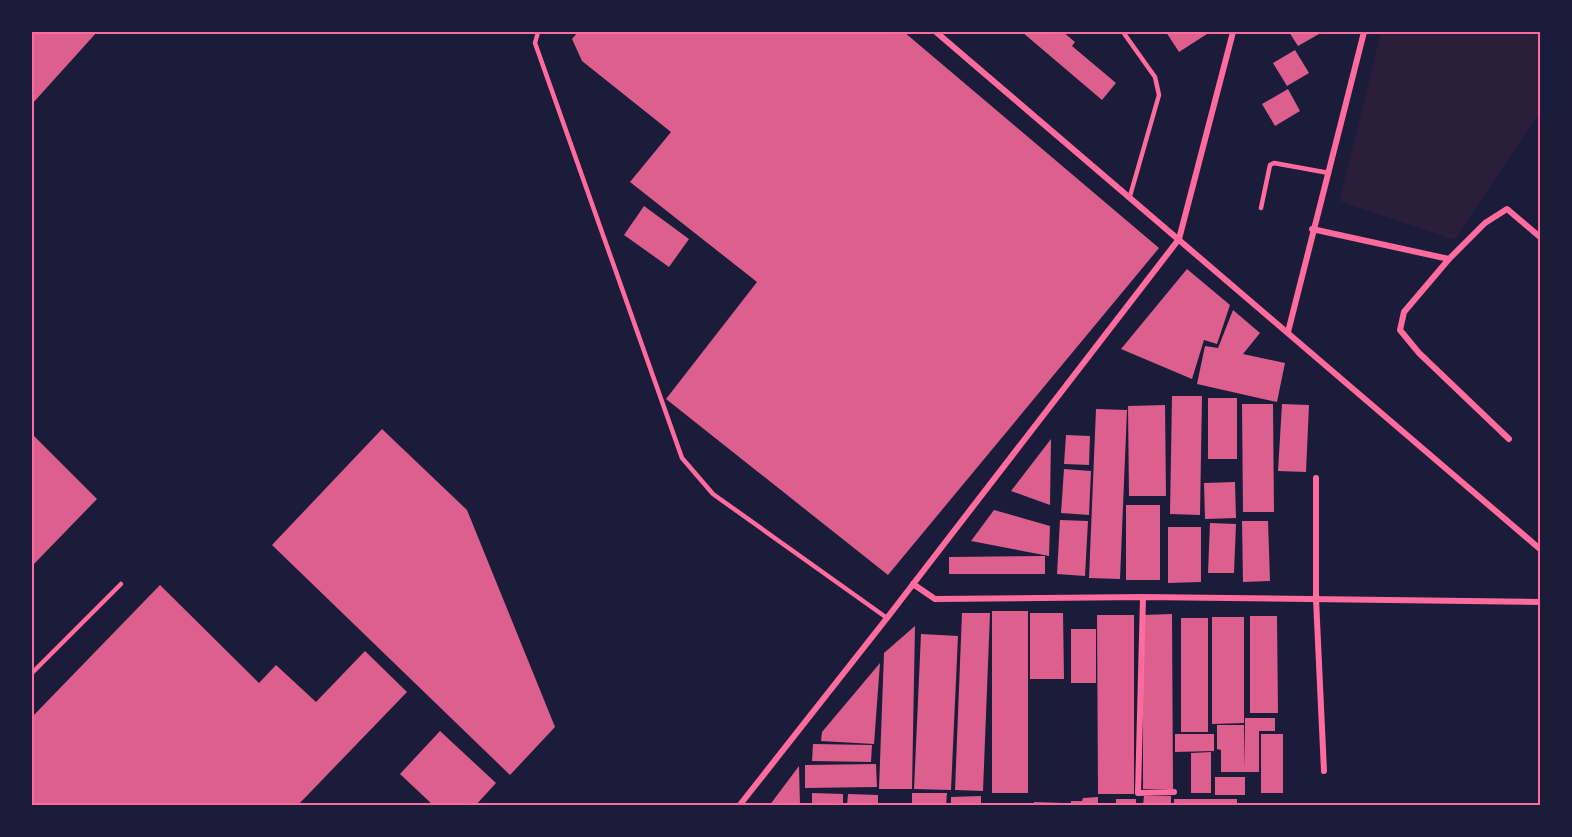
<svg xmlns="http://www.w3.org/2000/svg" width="1572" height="837" viewBox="0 0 1572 837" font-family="Mulish,sans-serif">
	<rect width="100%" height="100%" fill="#1b1b3a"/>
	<path fill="#2a1e3b" d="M1381,32H1540V112L1454,240L1340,201Z"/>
	<g fill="#dd5f8e">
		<path d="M32,32H97L32,104Z"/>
		<path d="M578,32H904L1159,248L888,575L666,399L757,282L630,182L671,132L582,61L572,39Z"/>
		<path d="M1022,32H1063L1075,42L1072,46L1116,83L1102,100Z"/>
		<path d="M1166,32H1205L1207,34L1179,52Z"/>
		<path d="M1289,32H1317L1319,34L1298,46Z"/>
		<path d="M1295,50L1309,73L1287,86L1273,63Z"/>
		<path d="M1288,89L1300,111L1275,126L1262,104Z"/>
		<path d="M644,206L689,239L669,267L624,235Z"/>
		<path d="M1187,269L1230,305L1217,344L1204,340L1192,379L1121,349Z"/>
		<path d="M1233,310L1260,333L1243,354L1285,363L1277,402L1197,384L1205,346L1218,348Z"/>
		<path d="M1172,396H1202L1200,515L1170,514Z"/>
		<rect x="1208" y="398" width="29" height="61"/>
		<path d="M1242,404H1273L1274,512H1243Z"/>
		<path d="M1282,404L1309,405L1306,472L1278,471Z"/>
		<path d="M1165,405L1166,496H1129L1128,406Z"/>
		<path d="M1096,409L1127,410L1120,579L1089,578Z"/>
		<path d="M382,429L467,510L555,727L510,775L272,545Z"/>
		<path d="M32,434L97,499L32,566Z"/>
		<path d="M1066,435L1090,436L1089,465L1064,464Z"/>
		<path d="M1051,439L1050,505L1011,491Z"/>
		<path d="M1064,469L1091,471L1089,515L1061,513Z"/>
		<path d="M1235,482L1236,518L1205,519L1204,483Z"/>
		<rect x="1126" y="505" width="34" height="75"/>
		<path d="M994,510L1050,526L1049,556L971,541Z"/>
		<path d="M1060,520L1088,521L1085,576L1057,574Z"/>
		<path d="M1242,521H1268L1270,581L1243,582Z"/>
		<path d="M1210,523L1236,524L1234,573H1208Z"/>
		<path d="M1168,527H1201V582L1168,583Z"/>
		<path d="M1045,556V574H949V557Z"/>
		<path d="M160,585L259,683L276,665L316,702L365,651L407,692L297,806H32V717Z"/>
		<rect x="992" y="611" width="36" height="182"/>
		<path d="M962,613H990L983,791L955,790Z"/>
		<path d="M1030,613H1063L1064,679H1030Z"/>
		<path d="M1172,614L1173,789H1143V615Z"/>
		<path d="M1097,615H1134V794H1098Z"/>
		<path d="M1250,616H1277L1278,713H1250Z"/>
		<path d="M1212,617H1244V723L1212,724Z"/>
		<rect x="1181" y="618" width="27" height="114"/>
		<path d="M915,626L912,789H879L884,653Z"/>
		<rect x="1071" y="629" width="25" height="54"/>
		<path d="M921,634L958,636L951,790L914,789Z"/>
		<path d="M880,663L874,744L821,741L822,732Z"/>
		<path d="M1245,718H1275V731H1259V772H1221V750L1217,749V725H1244L1245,769Z"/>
		<path d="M440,731L496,783L475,806H434L400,774Z"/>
		<path d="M1175,734H1214V751L1175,752Z"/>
		<rect x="1261" y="734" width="22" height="59"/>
		<path d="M813,744L872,745L871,762L812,761Z"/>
		<path d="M1211,752V793H1191V753Z"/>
		<path d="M876,764L877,787L805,788V765Z"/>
		<path d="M799,766L800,806H769Z"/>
		<rect x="1215" y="777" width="30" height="18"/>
		<path d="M812,793L843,794V806H812Z"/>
		<path d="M912,793H947L946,806H912Z"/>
		<path d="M848,794L878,795V806H847Z"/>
		<path d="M981,796V806H951V797Z"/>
		<path d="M1144,796H1171V806H1143Z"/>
		<path d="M1098,797V806H1071V801H1082L1083,798Z"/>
		<rect x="1116" y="799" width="20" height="7"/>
		<rect x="1174" y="799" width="63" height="7"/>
		<path d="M1034,802L1064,803V806H1034Z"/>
	</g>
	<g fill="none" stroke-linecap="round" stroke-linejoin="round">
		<g stroke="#ff6b9d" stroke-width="4.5">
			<path d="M538,32L535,43L682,458L713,494L887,618"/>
			<path d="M1123,32L1155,77L1159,95L1130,196"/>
			<path d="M1261,208L1270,165L1274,163L1329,173"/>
			<path d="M32,673L121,584"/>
		</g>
		<g stroke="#ff6b9d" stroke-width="6">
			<path d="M936,32L1540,549"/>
			<path d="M1312,229L1449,259"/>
			<path d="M1288,332L1364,32"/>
			<path d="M1509,439L1419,353L1400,330L1404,312L1449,259L1485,223L1507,209L1540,237"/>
			<path d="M1316,478V599L1324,771"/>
			<path d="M913,584L935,599L1143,597L1540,602"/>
			<path d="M1143,597L1138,793L1174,792"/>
			<path d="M739,806L887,618L1179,239L1233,32"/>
		</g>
	</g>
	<rect width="1572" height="837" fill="none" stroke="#1b1b3a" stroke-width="66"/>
	<rect x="33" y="33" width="1506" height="771" fill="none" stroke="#ff6b9d" stroke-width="2"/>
</svg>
